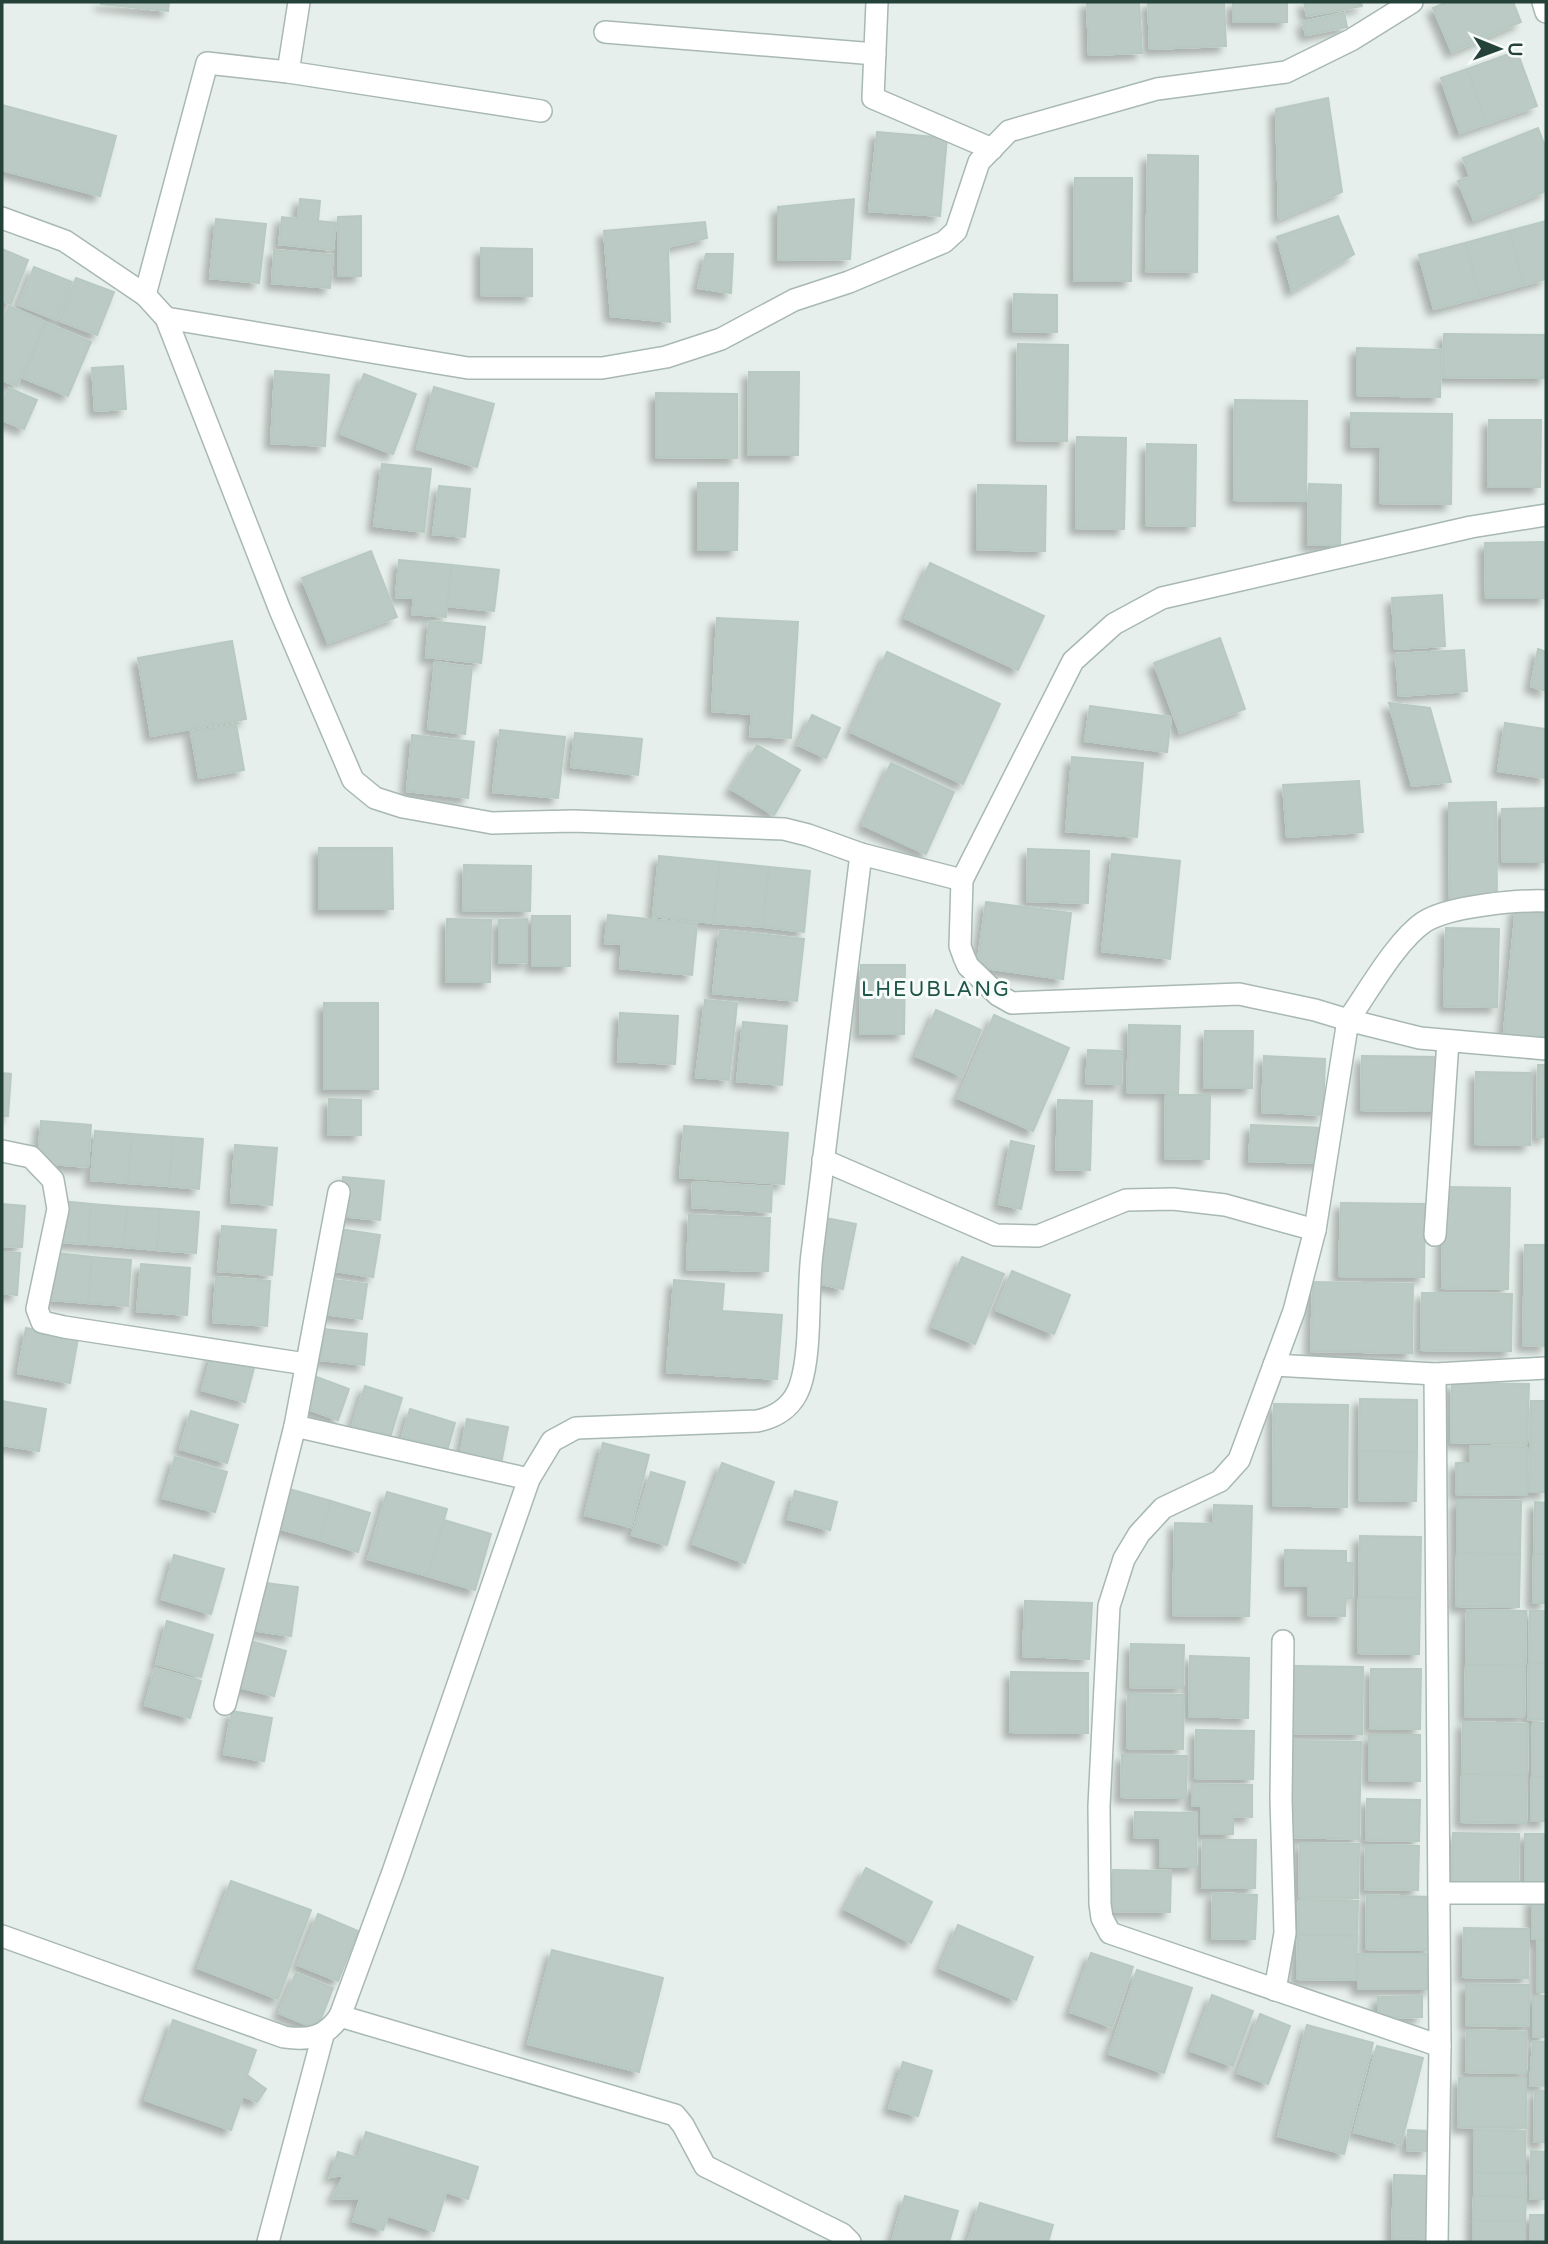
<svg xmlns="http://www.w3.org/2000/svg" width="1548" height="2244" viewBox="0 0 1548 2244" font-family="'Varela Round',sans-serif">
	<defs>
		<filter id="shadow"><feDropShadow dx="-6" dy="6" stdDeviation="3.5" flood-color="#0004"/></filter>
	</defs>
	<rect width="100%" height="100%" fill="#e6efeb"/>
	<g fill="#bbcac4" stroke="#b8c9c2" stroke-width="2" filter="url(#shadow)">
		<path d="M101,2H169L168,11L101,4Z"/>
		<path d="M1087,2H1139L1142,53L1089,55Z"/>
		<path d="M1148,2H1224L1226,46L1150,49Z"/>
		<rect x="1233" y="2" width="54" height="20"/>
		<path d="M1304,2H1361L1362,6L1307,16Z"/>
		<path d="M1447,2H1513L1521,22L1452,52L1433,8Z"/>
		<path d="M1344,13L1347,27L1306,35L1303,22Z"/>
		<path d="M1517,51L1537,106L1486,124L1467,69Z"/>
		<path d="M1467,69L1486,124L1460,133L1441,78Z"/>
		<path d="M1328,98L1342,192L1279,219L1276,109Z"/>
		<path d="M2,105L116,136L100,196L2,170Z"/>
		<path d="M1538,128L1546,149V191L1474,220L1458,181L1470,177L1463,158Z"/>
		<path d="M877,132L947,138L940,216L869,211Z"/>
		<path d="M1148,155L1198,156L1197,272L1146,271Z"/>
		<path d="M1075,178H1132L1131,281H1074Z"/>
		<path d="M300,199L320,201L318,221L336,223L333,250L279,244L282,217L298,219Z"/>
		<path d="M854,199L850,259L778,260V207Z"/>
		<path d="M361,216V276H338V217Z"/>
		<path d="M1338,216L1354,254L1292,291L1277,237Z"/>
		<path d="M216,219L266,224L259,283L210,278Z"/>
		<path d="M1546,221V279L1524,285L1509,231Z"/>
		<path d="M705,222L707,238L668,247L670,322L611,316L604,231Z"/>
		<path d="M1509,231L1524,285L1480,297L1465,243Z"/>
		<path d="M1465,243L1480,297L1434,309L1419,255Z"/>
		<path d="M481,248L532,249V296L481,295Z"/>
		<path d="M2,249L28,260L11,304L2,301Z"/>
		<path d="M274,250L333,255L330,288L272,283Z"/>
		<path d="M706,254H733L731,293L698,288Z"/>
		<path d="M34,267L72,282L57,320L19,305Z"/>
		<path d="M76,278L114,292L97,335L60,321Z"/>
		<path d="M1014,294L1057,295V332L1013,331Z"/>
		<path d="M9,306L45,322L17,386L2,380V322Z"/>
		<path d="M46,323L91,342L68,396L23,378Z"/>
		<path d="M1444,334L1546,335V378L1443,377Z"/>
		<path d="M1018,344L1068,345L1067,441L1017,440Z"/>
		<path d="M1357,348L1441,350L1440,397L1357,395Z"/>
		<path d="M123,366L126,409L95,411L92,368Z"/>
		<path d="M275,371L329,375L325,446L271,443Z"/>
		<path d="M749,372H799L798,455H748Z"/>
		<path d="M364,374L416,394L393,454L341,434Z"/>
		<path d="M434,387L494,404L477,467L417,449Z"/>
		<path d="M9,388L37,400L24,429L2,420V403Z"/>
		<path d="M656,393L737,394V458L656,457Z"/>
		<path d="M1235,400L1307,401L1306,501L1234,500Z"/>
		<path d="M1351,413L1452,414L1451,504L1380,503L1381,447L1351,446Z"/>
		<path d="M1489,420H1541L1540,487H1488Z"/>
		<path d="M1077,437L1126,438L1124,529L1076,528Z"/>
		<path d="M1147,444L1196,445L1195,526L1146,525Z"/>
		<path d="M382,464L431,469L424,532L374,526Z"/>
		<path d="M698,483H738L737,550H698Z"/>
		<path d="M1309,484L1341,485L1340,545H1308Z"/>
		<path d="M978,485L1046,486L1045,551L977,549Z"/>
		<path d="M439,486L470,489L465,537L433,534Z"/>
		<path d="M1546,542V598H1486L1485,543Z"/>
		<path d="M371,551L397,617L328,643L302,578Z"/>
		<path d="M399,560L452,565L446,617L412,614L414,598L396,597Z"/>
		<path d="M930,563L1044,616L1018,670L905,618Z"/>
		<path d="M452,565L499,570L494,611L447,606Z"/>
		<path d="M1442,595L1445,646L1395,649L1392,598Z"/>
		<path d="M717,618L798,622L791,738L750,736L752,714L712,711Z"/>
		<path d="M429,621L485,627L481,663L426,657Z"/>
		<path d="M1220,638L1245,709L1180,733L1154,663Z"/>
		<path d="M232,641L246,719L151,736L138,658Z"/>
		<path d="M1538,649L1546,652V691L1531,686Z"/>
		<path d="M1464,650L1467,691L1399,696L1396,654Z"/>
		<path d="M887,652L1000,704L963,784L851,732Z"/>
		<path d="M435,662L472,667L465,734L428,729Z"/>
		<path d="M1389,703L1430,708L1451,782L1412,786Z"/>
		<path d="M1090,706L1171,717L1167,752L1085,741Z"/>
		<path d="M812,715L840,728L826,758L798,745Z"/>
		<path d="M1505,723L1546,729V778L1498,771Z"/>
		<path d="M236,724L244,770L199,778L191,732Z"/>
		<path d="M500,730L565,737L558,798L493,792Z"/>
		<path d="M575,733L642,739L638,775L571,767Z"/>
		<path d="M412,735L474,742L468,798L407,791Z"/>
		<path d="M757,745L800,770L774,815L731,789Z"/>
		<path d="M1072,757L1143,763L1137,837L1066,831Z"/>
		<path d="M891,763L954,792L926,854L863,825Z"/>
		<path d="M1359,781L1363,832L1287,837L1283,785Z"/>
		<path d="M1496,802L1497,900L1450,901L1449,803Z"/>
		<path d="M1546,808V862H1503L1502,809Z"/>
		<path d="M319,848H392L393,909H319Z"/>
		<path d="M1028,849L1089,851L1088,903L1027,901Z"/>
		<path d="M1112,854L1180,861L1170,959L1102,951Z"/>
		<path d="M659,856L720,862L713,923L653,916Z"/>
		<path d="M720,862L769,867L763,927L713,923Z"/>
		<path d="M464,865L531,866L530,911L463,910Z"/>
		<path d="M769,867L810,871L804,932L763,927Z"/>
		<path d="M986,902L1071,913L1063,979L977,967Z"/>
		<path d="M1516,907L1546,914V1043L1503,1042Z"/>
		<path d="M608,915L697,924L692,975L620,968L622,944L605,943Z"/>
		<rect x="532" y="916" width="38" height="50"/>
		<path d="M447,919L491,920L490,982H446Z"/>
		<path d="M527,919V962L499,963V920Z"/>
		<path d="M1446,928L1499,929L1497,1007L1444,1006Z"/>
		<path d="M720,930L804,939L797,1001L713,993Z"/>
		<path d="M861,965H905L904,1034H860Z"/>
		<path d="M705,1000L737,1003L729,1080L696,1077Z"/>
		<rect x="324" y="1003" width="54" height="86"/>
		<path d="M936,1010L981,1030L962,1076L916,1056Z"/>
		<path d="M620,1013L678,1016L675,1064L618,1061Z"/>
		<path d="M994,1015L1069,1048L1033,1131L958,1098Z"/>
		<path d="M743,1022L787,1026L782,1085L737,1081Z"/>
		<path d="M1129,1025L1180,1026L1178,1093L1127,1092Z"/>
		<path d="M1205,1031H1253L1252,1088H1204Z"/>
		<path d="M1088,1050L1122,1051L1121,1084L1086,1083Z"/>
		<path d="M1264,1056L1325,1059L1323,1115L1262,1112Z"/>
		<path d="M1362,1056L1443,1057L1442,1111L1361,1110Z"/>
		<path d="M1538,1065H1546V1137H1537Z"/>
		<path d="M1476,1072L1531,1073L1530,1145L1475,1144Z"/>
		<path d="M2,1073L11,1074L8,1116H2Z"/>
		<path d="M1166,1095H1210L1209,1159L1165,1158Z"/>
		<path d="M329,1099L361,1100V1135L328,1134Z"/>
		<path d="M1058,1100L1092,1101L1090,1170L1056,1169Z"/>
		<path d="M41,1121L91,1125L88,1167L38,1163Z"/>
		<path d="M1251,1125L1325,1128L1324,1163L1249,1161Z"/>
		<path d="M684,1126L788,1133L784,1184L680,1177Z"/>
		<path d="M95,1131L132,1134L128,1183L91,1180Z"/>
		<path d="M132,1134L173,1137L169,1186L128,1183Z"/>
		<path d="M173,1137L203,1139L199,1189L169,1186Z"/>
		<path d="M1011,1141L1034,1146L1021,1209L999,1204Z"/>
		<path d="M235,1145L277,1148L272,1205L231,1202Z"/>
		<path d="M343,1177L384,1181L380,1220L340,1216Z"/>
		<path d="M693,1182L772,1187L771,1212L692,1207Z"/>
		<path d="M1444,1187L1510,1188L1508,1289L1442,1288Z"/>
		<path d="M60,1201L91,1204L88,1244L57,1242Z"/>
		<path d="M1341,1203L1425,1204L1424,1277L1339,1276Z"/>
		<path d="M2,1204L25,1206L22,1247L2,1246Z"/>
		<path d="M91,1204L127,1207L124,1247L88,1244Z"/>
		<path d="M127,1207L160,1209L157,1250L124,1247Z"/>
		<path d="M160,1209L199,1212L196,1253L157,1250Z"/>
		<path d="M689,1215L770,1218L768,1271L687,1269Z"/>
		<path d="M826,1218L856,1224L843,1289L812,1282Z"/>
		<path d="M222,1226L276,1230L272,1275L218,1271Z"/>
		<path d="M340,1229L380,1235L373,1277L335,1271Z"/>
		<path d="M1525,1245H1546V1346L1523,1345Z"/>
		<path d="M2,1252L20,1253L17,1295L2,1293Z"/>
		<path d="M56,1253L92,1257L88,1303L52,1300Z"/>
		<path d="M92,1257L131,1260L128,1306L88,1303Z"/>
		<path d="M962,1257L1004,1274L975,1344L933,1327Z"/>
		<path d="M141,1264L190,1268L187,1315L137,1311Z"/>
		<path d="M1012,1271L1070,1295L1054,1334L996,1310Z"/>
		<path d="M216,1277L270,1281L267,1326L213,1322Z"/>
		<path d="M326,1279L367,1284L362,1319L322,1314Z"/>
		<path d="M674,1280L724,1284L722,1311L782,1315L777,1379L667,1372Z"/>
		<path d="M1313,1282L1413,1284L1412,1353L1311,1351Z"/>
		<path d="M1422,1293L1512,1294L1511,1351L1421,1350Z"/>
		<path d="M26,1328L78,1338L70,1383L18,1373Z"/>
		<path d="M324,1329L367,1334L364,1365L321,1360Z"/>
		<path d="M213,1352L255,1364L245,1402L202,1390Z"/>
		<path d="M314,1376L349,1389L338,1420L302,1407Z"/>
		<path d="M1452,1383L1529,1384L1527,1444L1451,1442Z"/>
		<path d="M365,1386L402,1398L390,1438L352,1426Z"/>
		<path d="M1360,1399L1417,1400V1452L1359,1451Z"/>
		<path d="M2,1401L46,1409L39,1451L2,1445Z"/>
		<path d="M1531,1401H1546V1492H1529Z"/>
		<path d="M1274,1404L1348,1405L1347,1507L1273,1505Z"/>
		<path d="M410,1409L455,1423L447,1451L402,1437Z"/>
		<path d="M191,1411L238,1425L227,1463L180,1449Z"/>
		<path d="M467,1419L508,1427L501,1464L460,1457Z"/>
		<path d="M603,1443L649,1455L631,1527L585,1515Z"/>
		<path d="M1470,1446L1527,1447V1495L1456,1494V1463H1470Z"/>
		<path d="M1359,1451L1417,1452L1416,1501L1359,1500Z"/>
		<path d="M175,1457L227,1472L215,1512L163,1498Z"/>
		<path d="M722,1463L774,1482L745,1563L693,1544Z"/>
		<path d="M651,1472L685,1482L667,1545L632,1535Z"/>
		<path d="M289,1489L331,1501L320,1540L278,1528Z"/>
		<path d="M795,1491L837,1502L830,1530L788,1519Z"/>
		<path d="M387,1492L447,1509L428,1576L368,1559Z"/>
		<path d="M1457,1500L1521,1501L1520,1555L1457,1553Z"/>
		<path d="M331,1501L370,1513L358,1552L320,1540Z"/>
		<path d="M1535,1502L1546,1503V1554H1534Z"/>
		<path d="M1214,1505L1252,1506L1249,1616L1173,1615L1175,1523L1213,1524Z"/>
		<path d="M444,1520L491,1534L475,1590L428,1576Z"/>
		<path d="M1360,1536L1421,1537L1420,1598L1359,1597Z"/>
		<path d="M1285,1550L1346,1551V1563H1353L1352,1598H1345V1616L1308,1615V1586H1285Z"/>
		<path d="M1457,1553L1520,1555L1519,1607L1456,1606Z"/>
		<path d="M1534,1554H1546V1603H1533Z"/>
		<path d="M174,1555L224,1569L211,1614L162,1599Z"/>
		<path d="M258,1582L298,1587L291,1636L251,1630Z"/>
		<path d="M1359,1597L1420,1598L1419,1654L1358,1653Z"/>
		<path d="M1025,1601L1092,1603L1089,1659L1023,1656Z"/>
		<path d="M1467,1610L1526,1611L1525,1666L1466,1665Z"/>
		<path d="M1530,1611H1546V1663H1529Z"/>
		<path d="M167,1621L213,1635L201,1677L156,1664Z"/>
		<path d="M247,1640L286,1651L274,1696L235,1686Z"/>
		<path d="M1131,1644L1184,1645L1183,1688L1130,1687Z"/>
		<path d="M1190,1656L1249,1658L1248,1718L1189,1716Z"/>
		<path d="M1529,1663H1546V1720L1528,1719Z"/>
		<path d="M1466,1665L1525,1666L1524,1717L1465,1716Z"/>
		<path d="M1293,1666L1363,1667L1362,1734L1292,1733Z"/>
		<path d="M155,1668L201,1681L190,1718L145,1705Z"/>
		<path d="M1371,1669H1421L1420,1729L1370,1728Z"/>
		<path d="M1011,1672L1088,1673V1733L1010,1732Z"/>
		<path d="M1128,1694L1184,1695L1183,1749L1127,1748Z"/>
		<path d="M232,1711L272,1718L264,1761L224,1754Z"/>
		<path d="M1463,1722L1528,1724L1527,1775L1462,1774Z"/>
		<path d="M1533,1722L1546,1723V1777H1532Z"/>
		<path d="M1196,1730L1254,1731L1253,1779L1195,1778Z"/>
		<path d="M1369,1735H1420V1781L1369,1780Z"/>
		<path d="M1293,1741L1361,1742L1359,1839L1291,1837Z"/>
		<path d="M1122,1755L1187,1756L1186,1798L1121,1797Z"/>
		<path d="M1462,1774L1527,1775L1526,1823L1461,1822Z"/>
		<path d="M1532,1777H1546V1821H1531Z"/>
		<path d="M1192,1784L1252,1785V1817L1233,1816V1834H1201V1806H1192Z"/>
		<path d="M1367,1799L1420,1800L1419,1841L1366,1840Z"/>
		<path d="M1135,1812L1197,1813L1196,1867H1160V1838L1134,1837Z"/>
		<path d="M1453,1833L1519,1834L1518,1883L1452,1882Z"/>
		<path d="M1525,1834H1546V1885L1525,1884Z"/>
		<path d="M1203,1840H1256L1255,1888H1202Z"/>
		<path d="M1300,1843L1359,1844L1358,1898L1299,1897Z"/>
		<path d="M1366,1845L1419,1846L1418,1890L1365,1889Z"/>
		<path d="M866,1868L932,1902L911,1943L845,1909Z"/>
		<path d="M1113,1870L1171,1871L1170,1912L1112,1911Z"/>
		<path d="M231,1881L311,1910L278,1999L198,1968Z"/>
		<path d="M1213,1893L1257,1895L1255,1939L1212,1938Z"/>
		<path d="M1367,1895L1432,1897L1431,1950L1366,1949Z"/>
		<rect x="1532" y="1898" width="14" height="41"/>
		<path d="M1299,1900L1358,1901L1357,1936L1298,1935Z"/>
		<path d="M318,1914L358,1931L338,1981L298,1965Z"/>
		<path d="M958,1925L1033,1957L1016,2000L940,1968Z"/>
		<path d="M1464,1928L1529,1929L1528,1978L1463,1977Z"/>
		<path d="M1298,1935L1357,1936L1356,1980L1297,1979Z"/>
		<rect x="1537" y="1940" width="9" height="52"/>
		<path d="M552,1950L663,1978L639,2072L528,2044Z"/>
		<path d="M1091,1953L1133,1967L1112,2027L1070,2012Z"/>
		<rect x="1358" y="1954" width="73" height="35"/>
		<path d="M1137,1970L1192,1988L1164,2073L1109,2054Z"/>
		<path d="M296,1973L333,1988L317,2029L279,2013Z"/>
		<path d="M1466,1984L1529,1985V2026L1466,2025Z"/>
		<path d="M1212,1995L1253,2011L1233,2066L1191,2051Z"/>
		<path d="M1422,1996V2017L1378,2018V1997Z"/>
		<rect x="1533" y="1996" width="13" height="41"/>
		<path d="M1260,2014L1290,2026L1268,2084L1238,2073Z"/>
		<path d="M173,2020L256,2050L247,2075L266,2089L257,2102L243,2096L231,2130L145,2100Z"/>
		<path d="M1307,2025L1373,2043L1344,2154L1278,2136Z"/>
		<path d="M1467,2030L1527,2032L1526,2073L1466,2072Z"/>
		<path d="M1533,2041L1546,2042V2086L1530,2085Z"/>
		<path d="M1377,2046L1423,2058L1401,2144L1354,2132Z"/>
		<path d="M903,2062L932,2071L918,2116L889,2108Z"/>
		<path d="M1459,2078H1526V2128L1458,2127Z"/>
		<path d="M1535,2091H1546V2142H1534Z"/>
		<path d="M1408,2130L1429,2131L1428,2151L1407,2150Z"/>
		<path d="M1474,2130L1525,2131V2172H1474Z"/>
		<path d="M366,2132L478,2167L468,2199L446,2192L434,2231L388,2216L383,2230L353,2221L360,2199L333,2198L344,2175L330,2177L338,2152L358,2158Z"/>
		<path d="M1531,2151L1546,2152V2199H1530Z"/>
		<path d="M1474,2173L1525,2174L1526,2197L1474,2196Z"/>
		<path d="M1394,2175L1428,2176L1426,2239L1392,2238Z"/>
		<path d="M905,2196L958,2211L949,2242H892Z"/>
		<path d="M1474,2196L1526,2197L1525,2221H1473Z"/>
		<path d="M980,2203L1053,2225L1048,2242H968Z"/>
		<rect x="1530" y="2215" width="16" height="27"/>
		<rect x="1473" y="2221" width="52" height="21"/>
	</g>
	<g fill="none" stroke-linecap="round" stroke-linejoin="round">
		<defs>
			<g id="street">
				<path d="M299,2L288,72L541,111"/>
				<path d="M877,2L873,98L992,149"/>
				<path d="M1543,2L1546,12"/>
				<path d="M605,32L875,54"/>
				<path d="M2,218L65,241L145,295L166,318L280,610L353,780L375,798L403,807L492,823L574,821L784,829L808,835L861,854L962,880"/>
				<path d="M145,295L207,63L288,72"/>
				<path d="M166,318L468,368H602L666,357L721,339L794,300L849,282L944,242L956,231L979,162L1009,131L1157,89L1286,72L1351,40L1412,2"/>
				<path d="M1546,515L1471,527L1162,598L1114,624L1073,661L962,880L960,946L964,957L968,966L998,995L1012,1003L1239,994L1315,1010L1348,1020C1368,992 1396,941 1424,922C1449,906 1517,900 1546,901"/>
				<path d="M2,1151L31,1157L53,1180L58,1209L37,1309L42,1322L64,1327L306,1364"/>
				<path d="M823,1160L996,1235L1038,1236L1126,1200L1173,1199L1225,1205L1315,1230"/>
				<path d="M339,1192L295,1426L529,1479"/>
				<path d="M1435,1235L1448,1041"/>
				<path d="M1274,1365L1435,1374L1546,1368"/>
				<path d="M1435,1374L1440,2046L1437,2242"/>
				<path d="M225,1704L295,1426"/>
				<path d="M1439,1893H1546"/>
				<path d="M2,1936L284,2037C309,2041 326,2037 340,2016"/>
				<path d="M1275,1990L1285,1933L1281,1799L1283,1641"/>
				<path d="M1440,2046L1110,1933L1102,1918L1100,1904L1099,1806L1109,1606L1124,1559L1139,1534L1163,1508L1220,1481L1239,1460L1294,1311L1315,1230L1348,1020L1420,1038L1546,1049"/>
				<path d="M268,2242L323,2035"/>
				<path d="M850,2242L842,2234L705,2166L683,2125L675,2115L340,2016L393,1872L529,1479L552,1441L576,1428L757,1421C777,1417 793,1406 800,1386C812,1351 807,1293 812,1254C828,1121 844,988 861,854"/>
			</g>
		</defs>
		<use href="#street" stroke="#a8b8b2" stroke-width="24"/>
		<use href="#street" stroke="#fff" stroke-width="21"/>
	</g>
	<g text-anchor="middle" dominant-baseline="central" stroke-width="6" stroke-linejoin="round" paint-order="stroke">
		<g font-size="21" letter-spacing="2" fill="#1f5548" stroke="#f7fbf9">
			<text x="936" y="989">LHEUBLANG</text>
		</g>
	</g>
	<rect width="1548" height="2244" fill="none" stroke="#24423a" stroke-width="7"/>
	<g transform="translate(1499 49) rotate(91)" stroke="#f7fbf9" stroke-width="5" paint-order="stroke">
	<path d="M0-5L12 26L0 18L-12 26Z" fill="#24423a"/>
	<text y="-10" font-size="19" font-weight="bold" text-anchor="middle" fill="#24423a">U</text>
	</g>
</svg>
